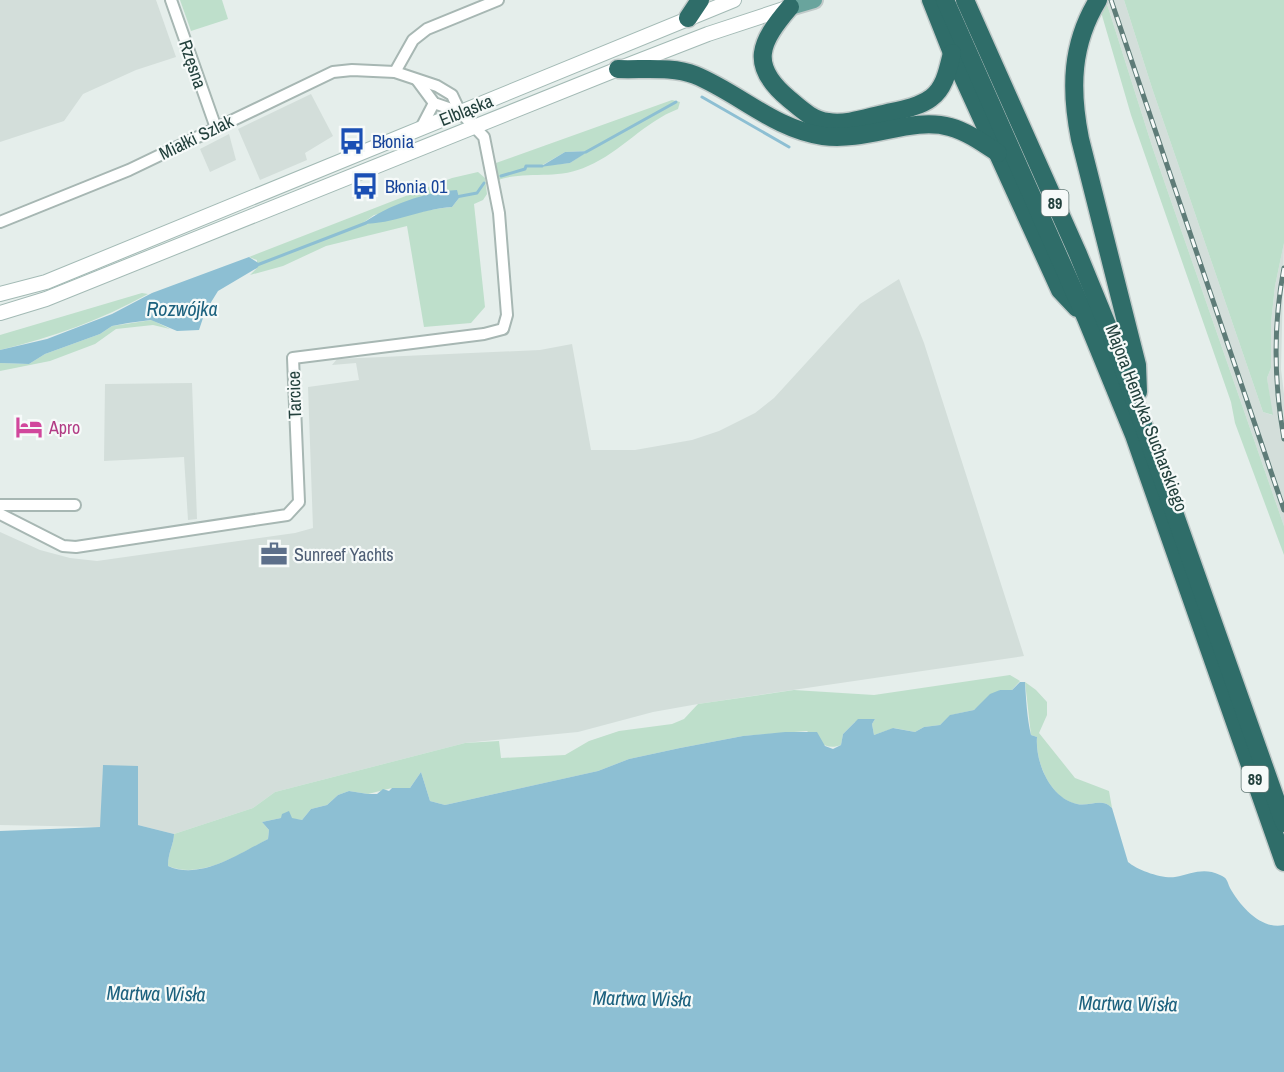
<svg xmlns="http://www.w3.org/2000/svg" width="1284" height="1072" viewBox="0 0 1284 1072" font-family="'Archivo Narrow',sans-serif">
	<rect width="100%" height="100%" fill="#e5eeeb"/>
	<g fill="#d3deda">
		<path d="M0,0H156L176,57L136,70L83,94L64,121L0,142Z"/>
		<path d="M1110,0H1124L1152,88L1263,412L1272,415L1267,378L1271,368V323L1275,286L1284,243L1281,369L1284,394V526L1153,149L1107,4Z"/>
		<path d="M311,94L333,136L305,153L307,160L260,180L238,129Z"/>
		<path d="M229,134L236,160L210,172L200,149Z"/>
		<path d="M899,279L924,343L1024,656L698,704L653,712L578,732L465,743L275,792L253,808L174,834L138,825L103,765L101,827L0,825V532L40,550L70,558L97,561L295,533L313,528L308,387L359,380L356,363L332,365L337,359L540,350L572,344L591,450H635L692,440L719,431L755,413L774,398L860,304Z"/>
		<path d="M192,383L197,519L188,520L184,457L104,461L105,384Z"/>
	</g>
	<g fill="#bedfcb" fill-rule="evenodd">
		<path d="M180,0H222L228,19L191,31Z"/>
		<path d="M1124,0H1284V243L1275,286L1271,323V368L1267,378L1273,415L1263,412L1152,88Z"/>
		<path d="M1107,4L1153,149L1284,526V555L1235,423L1231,402L1131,115L1101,12Z"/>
		<path d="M672,100L680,102L678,109C644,122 621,152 588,166C557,181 528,170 498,180L496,163ZM588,151L570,163L541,166L565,152Z"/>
		<path d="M478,172L485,178L487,194L483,200L474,204L485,307L471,323L424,327L407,226L326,246L283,266L250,275L257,268V260L249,257L452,178ZM459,198L452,207C422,209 394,220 363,223L374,215Z"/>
		<path d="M142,293L148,294C101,320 53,337 0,350V335Z"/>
		<path d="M152,320L170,329L153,325L116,329L95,344L50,361L0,371V363L29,364L45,354L100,334L112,326Z"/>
		<path d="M1010,675L1020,681L1012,690H1000L974,710L951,715L940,725L924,727L915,732L894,728L874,735L872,724L875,719L855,722L843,734L841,745C826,751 818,741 807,731L743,736L680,748L629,759L598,771L445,805L430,801L421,772L410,788H392L368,794L349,791L338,795L327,805L311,809L302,820L281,818L262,822L269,830L268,839C240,854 201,880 168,866C168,852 174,844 174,834L253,808L275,792L465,743L499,741L501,758L565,755L589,741L619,731L672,724L684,719L698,704L794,690L874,695Z"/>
		<path d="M1025,682L1036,690L1047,702V715L1039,733L1075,778L1109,791L1112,808C1102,797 1089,807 1077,804C1050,799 1035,761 1037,737L1031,735Z"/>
	</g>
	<g fill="#8dbfd3">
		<path d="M589,151L570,163L540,167L565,152Z"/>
		<path d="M457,190L459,198L452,207C421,209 393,224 362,224C388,205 425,192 457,190Z"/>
		<path d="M249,257L260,264L257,268L218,291L205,312L199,330L177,331L151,320L128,323L112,326L100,334L45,354L29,364L0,363V350L47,339L112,314L152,293Z"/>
		<path d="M1020,682H1025C1026,699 1027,718 1031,735L1037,737C1035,762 1050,798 1077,804C1089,807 1102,797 1112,808L1128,862C1137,870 1162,879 1175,877C1192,874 1203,867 1220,875C1228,878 1227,882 1230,888C1241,907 1261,930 1284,925V1072H0V831L100,827L103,765L138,766V825L174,834C174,844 168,852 168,866C200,881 240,853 268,839L269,830L262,822L281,818L282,814L289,811L292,818L302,820L311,809L327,805L338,795L349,791L368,794H377L383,789L389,791L392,788H410L421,772L430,801L445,805L598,771L629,759L680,748L743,736L785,732H817L825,746L833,749L841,745L843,734L858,719H875L872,724L874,735L893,728L915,732L924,727L940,725L950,715L974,710L990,694L1000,690H1012Z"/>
	</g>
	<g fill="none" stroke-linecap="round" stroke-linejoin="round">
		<g stroke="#8dbfd3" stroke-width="3">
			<path d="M702,97L789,147"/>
			<path d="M586,152L676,102"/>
			<path d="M501,176L525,169L526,166H542"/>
			<path d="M456,197L477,193L484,183"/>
			<path d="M257,265L366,223"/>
		</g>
		<defs>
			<g id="street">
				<path d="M171,0L216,128"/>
				<path d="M395,72L413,40L427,29L498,0"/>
				<path d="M417,80L434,103L460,112"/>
				<path d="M421,128L434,103"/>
				<path d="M0,222L129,170L333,72L352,70L395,72L437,86L452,95L460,112L484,137L499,213L507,315L503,329L484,334L293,358L299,502L287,515L76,547L63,546L0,514"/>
				<path d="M0,505H75"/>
			</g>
			<g id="secondary">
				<path d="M0,294L46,282L734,0"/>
				<path d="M0,313L46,299L618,69L708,34L790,7"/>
			</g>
			<path id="primary" d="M790,7L814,0"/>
			<g id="highway">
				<path d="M931,0L952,53L1060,290L1077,308"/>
				<path d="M945,0L1086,318L1134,435L1284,862"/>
				<path d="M965,0L1078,254L1112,337L1284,823"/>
				<path d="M1098,0C1071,44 1070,89 1080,139L1137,365L1138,392"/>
				<path d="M790,7C760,42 748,65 789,99C801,109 812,120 828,122C848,125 868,117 887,113C901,110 919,107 931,98C945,88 948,69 952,53"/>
				<path d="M688,18L700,0"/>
				<path d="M618,69C642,70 673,66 695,75C739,93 774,129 823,136C867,142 912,116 950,127C968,132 983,143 998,153"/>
			</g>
		</defs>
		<use href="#street" stroke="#a7b7b3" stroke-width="14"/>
		<use href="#secondary" stroke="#a3bab5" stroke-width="16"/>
		<use href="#primary" stroke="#c1cac9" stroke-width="20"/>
		<use href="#highway" stroke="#c1cac9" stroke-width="21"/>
		<use href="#street" stroke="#fff" stroke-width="10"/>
		<use href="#secondary" stroke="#fff" stroke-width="14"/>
		<use href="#primary" stroke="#69a49d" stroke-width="16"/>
		<use href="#highway" stroke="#2f6d69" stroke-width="18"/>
		<defs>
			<g id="rail">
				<path d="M1111,0L1284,510"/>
				<path d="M1284,268C1273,325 1274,383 1284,439"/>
			</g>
		</defs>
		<use href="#rail" stroke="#5e7c78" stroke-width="5"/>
		<use href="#rail" stroke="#f6faf9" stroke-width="3" stroke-dasharray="9" stroke-linecap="butt"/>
	</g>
	<defs>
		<symbol id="bus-bare" viewBox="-9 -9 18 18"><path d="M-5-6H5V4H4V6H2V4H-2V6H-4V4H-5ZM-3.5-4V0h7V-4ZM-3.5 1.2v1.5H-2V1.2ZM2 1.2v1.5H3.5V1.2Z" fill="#1a4fb4" stroke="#f6faf9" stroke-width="2.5" paint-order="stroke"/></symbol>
		<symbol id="hotel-bare" viewBox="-9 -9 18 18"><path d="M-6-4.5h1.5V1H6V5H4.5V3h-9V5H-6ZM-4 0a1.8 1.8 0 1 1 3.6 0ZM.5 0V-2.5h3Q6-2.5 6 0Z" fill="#d1479c" stroke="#f6faf9" stroke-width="2.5" paint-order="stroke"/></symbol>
		<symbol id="office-bare" viewBox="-9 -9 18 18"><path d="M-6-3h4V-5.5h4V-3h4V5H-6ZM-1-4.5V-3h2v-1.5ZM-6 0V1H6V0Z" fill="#5c6f8a" stroke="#f6faf9" stroke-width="2.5" paint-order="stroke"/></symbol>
	</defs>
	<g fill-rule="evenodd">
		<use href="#bus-bare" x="333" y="122" width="38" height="38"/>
		<use href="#bus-bare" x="346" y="167" width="38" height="38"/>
		<use href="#hotel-bare" x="10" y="408" width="38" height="38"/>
		<use href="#office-bare" x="255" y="535" width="38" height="38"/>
	</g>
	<g text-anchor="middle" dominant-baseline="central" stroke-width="4.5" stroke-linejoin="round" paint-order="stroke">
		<g fill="#f6faf9" stroke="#627875" stroke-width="1.5">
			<rect x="1041.5" y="190" width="27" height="26" rx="4.5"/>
			<rect x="1241.5" y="766" width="27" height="26" rx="4.5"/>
		</g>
		<g font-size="16" font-weight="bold" fill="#23413d">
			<text x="1055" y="203">89</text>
			<text x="1255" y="779">89</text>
		</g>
		<g font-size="18" fill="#23413d" stroke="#f6faf9">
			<text transform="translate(193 64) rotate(71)">Rzęsna</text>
			<text transform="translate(466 110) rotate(-22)">Elbląska</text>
			<text transform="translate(196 137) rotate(-26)">Miałki Szlak</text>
			<text transform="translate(294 395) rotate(-92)">Tarcice</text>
			<text transform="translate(1147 418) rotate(69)">Majora Henryka Sucharskiego</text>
		</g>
		<g font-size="18" fill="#164399" stroke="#f6faf9" text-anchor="start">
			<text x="372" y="141">Błonia</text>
			<text x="385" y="186">Błonia 01</text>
		</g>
		<g font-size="18" fill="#b23c85" stroke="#f6faf9" text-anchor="start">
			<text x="49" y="427">Apro</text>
		</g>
		<g font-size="18" fill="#4e5e75" stroke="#f6faf9" text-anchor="start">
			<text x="294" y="554">Sunreef Yachts</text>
		</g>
		<g font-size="20" font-style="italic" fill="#1c617e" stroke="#f6faf9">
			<text x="182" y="308">Rozwójka</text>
			<text transform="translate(156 993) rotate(1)">Martwa Wisła</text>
			<text transform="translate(642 998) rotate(1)">Martwa Wisła</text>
			<text transform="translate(1128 1003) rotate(1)">Martwa Wisła</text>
		</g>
	</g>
</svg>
